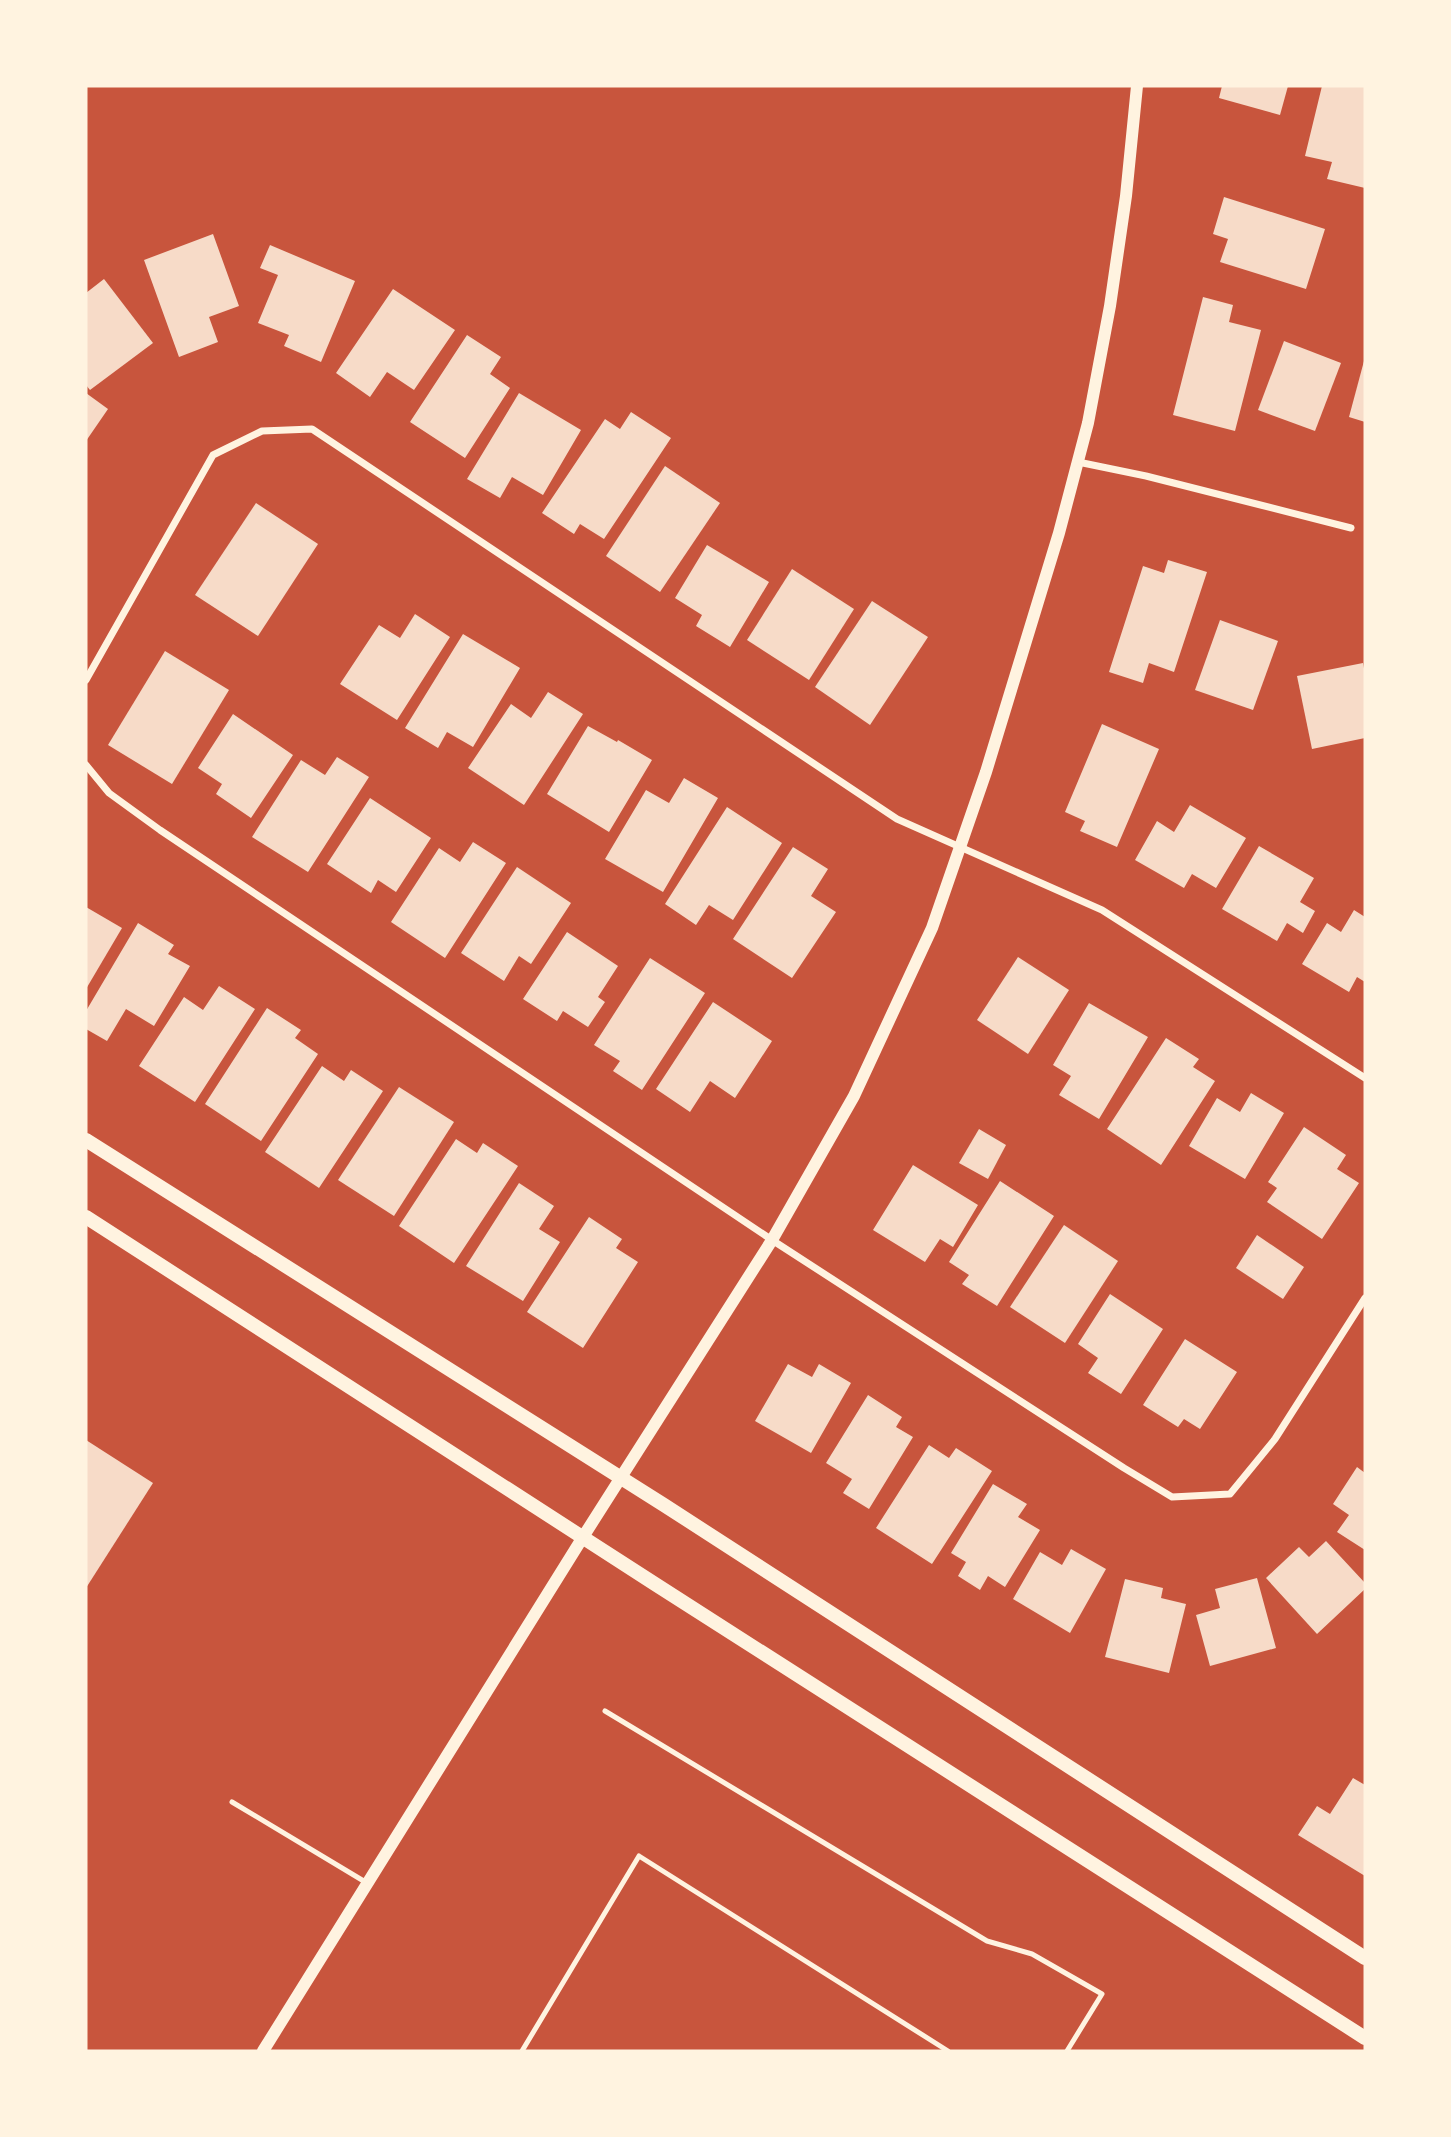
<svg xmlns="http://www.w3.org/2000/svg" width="1451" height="2137" viewBox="0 0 1451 2137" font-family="'Nunito Sans',sans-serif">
	<rect width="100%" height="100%" fill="#c8553d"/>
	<g fill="#f7dbc8">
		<path d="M1222,86H1288L1280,115L1219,98Z"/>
		<path d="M1322,86H1365V188L1327,179L1332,162L1305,156Z"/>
		<path d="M1224,197L1325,229L1306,289L1220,262L1228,239L1213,234Z"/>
		<path d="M213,234L239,306L209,317L218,342L179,357L144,260Z"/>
		<path d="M270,245L355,281L321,362L284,346L289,335L258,323L278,275L260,268Z"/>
		<path d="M104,279L153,343L90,390L86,385V293Z"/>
		<path d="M393,289L455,330L414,390L387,372L370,397L336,373Z"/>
		<path d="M1203,297L1233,305L1229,322L1261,330L1235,431L1173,415Z"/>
		<path d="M467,335L501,357L490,374L510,388L465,458L410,422Z"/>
		<path d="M1284,341L1341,363L1315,431L1258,410Z"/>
		<path d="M1364,361H1365V422L1349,417Z"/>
		<path d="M86,393L108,409L86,441Z"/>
		<path d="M519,393L581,430L543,495L512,477L500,498L467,479Z"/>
		<path d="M631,412L671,438L604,539L580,524L574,534L542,513L605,419L620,429Z"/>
		<path d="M665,466L720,503L660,592L606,556Z"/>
		<path d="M256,503L318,544L258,636L195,595Z"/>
		<path d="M707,545L769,582L730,647L696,626L702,615L675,598Z"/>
		<path d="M1168,560L1207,572L1174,672L1149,663L1143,683L1109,672L1143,566L1164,573Z"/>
		<path d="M792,569L854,609L809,680L747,640Z"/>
		<path d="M872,601L928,637L870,725L815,687Z"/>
		<path d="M415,614L450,637L397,720L340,684L379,625L400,638Z"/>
		<path d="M1220,620L1278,641L1253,710L1195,690Z"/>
		<path d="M463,634L520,668L473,747L447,732L438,748L405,728Z"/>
		<path d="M165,651L229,690L172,784L108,745Z"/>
		<path d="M1363,663L1365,674V738L1312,749L1297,676Z"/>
		<path d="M548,692L583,714L524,805L468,768L511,704L531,718Z"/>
		<path d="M233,714L293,755L251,818L216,794L222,784L198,768Z"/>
		<path d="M1102,724L1159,749L1117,847L1080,831L1085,821L1065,812Z"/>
		<path d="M588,726L617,742L618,740L652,760L609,832L547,794Z"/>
		<path d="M337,757L369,777L308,872L252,837L301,760L325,775Z"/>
		<path d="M684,778L718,798L663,892L605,859L646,790L669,803Z"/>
		<path d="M370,798L431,838L396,892L378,880L371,893L327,864Z"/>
		<path d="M1190,805L1246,838L1216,888L1192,874L1184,888L1135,860L1157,821L1174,832Z"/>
		<path d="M727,807L782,843L733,920L709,905L696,925L665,904Z"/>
		<path d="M473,842L506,863L445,958L391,922L439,848L460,862Z"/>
		<path d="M1259,846L1314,878L1300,902L1315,911L1303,933L1287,923L1277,941L1222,909Z"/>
		<path d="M793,847L828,869L811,896L836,912L792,978L733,939Z"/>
		<path d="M517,867L571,903L531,964L519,956L504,981L461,953Z"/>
		<path d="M86,907L122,928L86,989Z"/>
		<path d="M1354,910L1365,917V982L1357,977L1349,992L1302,964L1327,923L1341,932Z"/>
		<path d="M138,923L174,945L168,954L190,966L154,1026L126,1009L107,1041L86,1029V1011Z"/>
		<path d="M567,932L618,966L598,997L605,1002L588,1027L563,1011L557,1021L523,999Z"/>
		<path d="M1018,957L1069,990L1028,1054L977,1020Z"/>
		<path d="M650,958L705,993L642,1090L613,1071L620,1061L594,1045Z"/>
		<path d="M219,986L255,1009L195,1102L139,1066L184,997L203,1010Z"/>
		<path d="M713,1002L772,1041L735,1098L710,1081L690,1112L656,1089Z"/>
		<path d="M1089,1003L1148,1037L1099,1119L1059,1095L1071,1076L1053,1065Z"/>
		<path d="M267,1008L301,1030L295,1038L318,1054L261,1141L205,1104Z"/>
		<path d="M1166,1038L1199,1059L1193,1067L1215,1081L1161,1165L1107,1129Z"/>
		<path d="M322,1066L344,1081L351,1070L383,1091L319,1188L265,1152Z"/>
		<path d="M399,1087L454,1122L394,1216L338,1180Z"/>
		<path d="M1251,1093L1284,1113L1245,1179L1189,1146L1217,1098L1240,1112Z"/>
		<path d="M1304,1127L1346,1155L1337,1169L1359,1183L1322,1239L1267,1202L1277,1188L1268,1182Z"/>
		<path d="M979,1129L1006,1145L988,1179L959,1163Z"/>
		<path d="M456,1139L477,1153L483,1143L518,1166L454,1263L399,1226Z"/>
		<path d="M913,1165L978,1205L953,1247L940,1239L925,1262L873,1230Z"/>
		<path d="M1000,1181L1054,1216L997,1306L962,1284L969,1275L949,1262Z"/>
		<path d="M519,1183L554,1206L539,1229L560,1242L523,1301L466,1266Z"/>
		<path d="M589,1217L622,1239L616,1248L638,1262L583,1348L527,1312Z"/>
		<path d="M1064,1225L1118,1261L1065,1343L1010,1307Z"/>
		<path d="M1257,1235L1304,1267L1283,1299L1236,1268Z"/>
		<path d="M1110,1294L1163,1329L1121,1394L1088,1373L1098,1358L1078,1344Z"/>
		<path d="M1185,1339L1237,1372L1200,1429L1184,1419L1178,1427L1143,1405Z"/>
		<path d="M788,1364L812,1377L819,1364L851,1383L811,1453L755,1421Z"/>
		<path d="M868,1395L902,1417L896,1427L913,1437L869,1509L843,1493L852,1479L826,1463Z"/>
		<path d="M86,1440L153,1483L86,1588Z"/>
		<path d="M929,1445L949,1458L956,1448L992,1471L932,1564L876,1528Z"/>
		<path d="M1357,1467L1365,1473V1550L1337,1532L1349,1515L1333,1504Z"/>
		<path d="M993,1484L1027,1504L1018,1517L1040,1530L1005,1587L988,1576L980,1590L958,1576L966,1562L951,1553Z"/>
		<path d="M1326,1541L1365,1583V1589L1317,1634L1266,1578L1299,1547L1309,1557Z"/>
		<path d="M1071,1549L1106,1569L1070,1633L1013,1599L1040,1552L1062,1565Z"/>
		<path d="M1257,1578L1276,1648L1210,1666L1196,1615L1220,1608L1215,1589Z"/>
		<path d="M1125,1579L1163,1588L1161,1598L1186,1604L1169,1673L1105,1657Z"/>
		<path d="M1353,1778L1365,1785V1876L1298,1835L1317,1806L1330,1814Z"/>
	</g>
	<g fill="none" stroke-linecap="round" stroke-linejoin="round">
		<g stroke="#fff3e0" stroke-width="5">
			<path d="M605,1711L987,1941L1032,1954L1102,1994L1067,2051"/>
			<path d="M232,1802L367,1883"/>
			<path d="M522,2051L639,1856L948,2051"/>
		</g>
		<g stroke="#fff3e0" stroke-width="7">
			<path d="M1078,462L1146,476L1351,528"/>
			<path d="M86,680L213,455L262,431L312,429L897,819L1102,910L1365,1078"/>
			<path d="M86,765L109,793L160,830L772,1240L1124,1468L1172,1497L1230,1494L1275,1439L1365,1298"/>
		</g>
		<path stroke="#fff3e0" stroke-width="12" d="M263,2051L583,1537L772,1240L854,1096L932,928L986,772L1059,533L1088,423L1110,306L1126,196L1137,86"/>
		<g stroke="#fff3e0" stroke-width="14">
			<path d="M86,1140L664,1505L1365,1958"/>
			<path d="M86,1217L655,1584L1365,2038"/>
		</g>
	</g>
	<rect width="1451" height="2137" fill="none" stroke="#fff3e0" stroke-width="175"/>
</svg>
